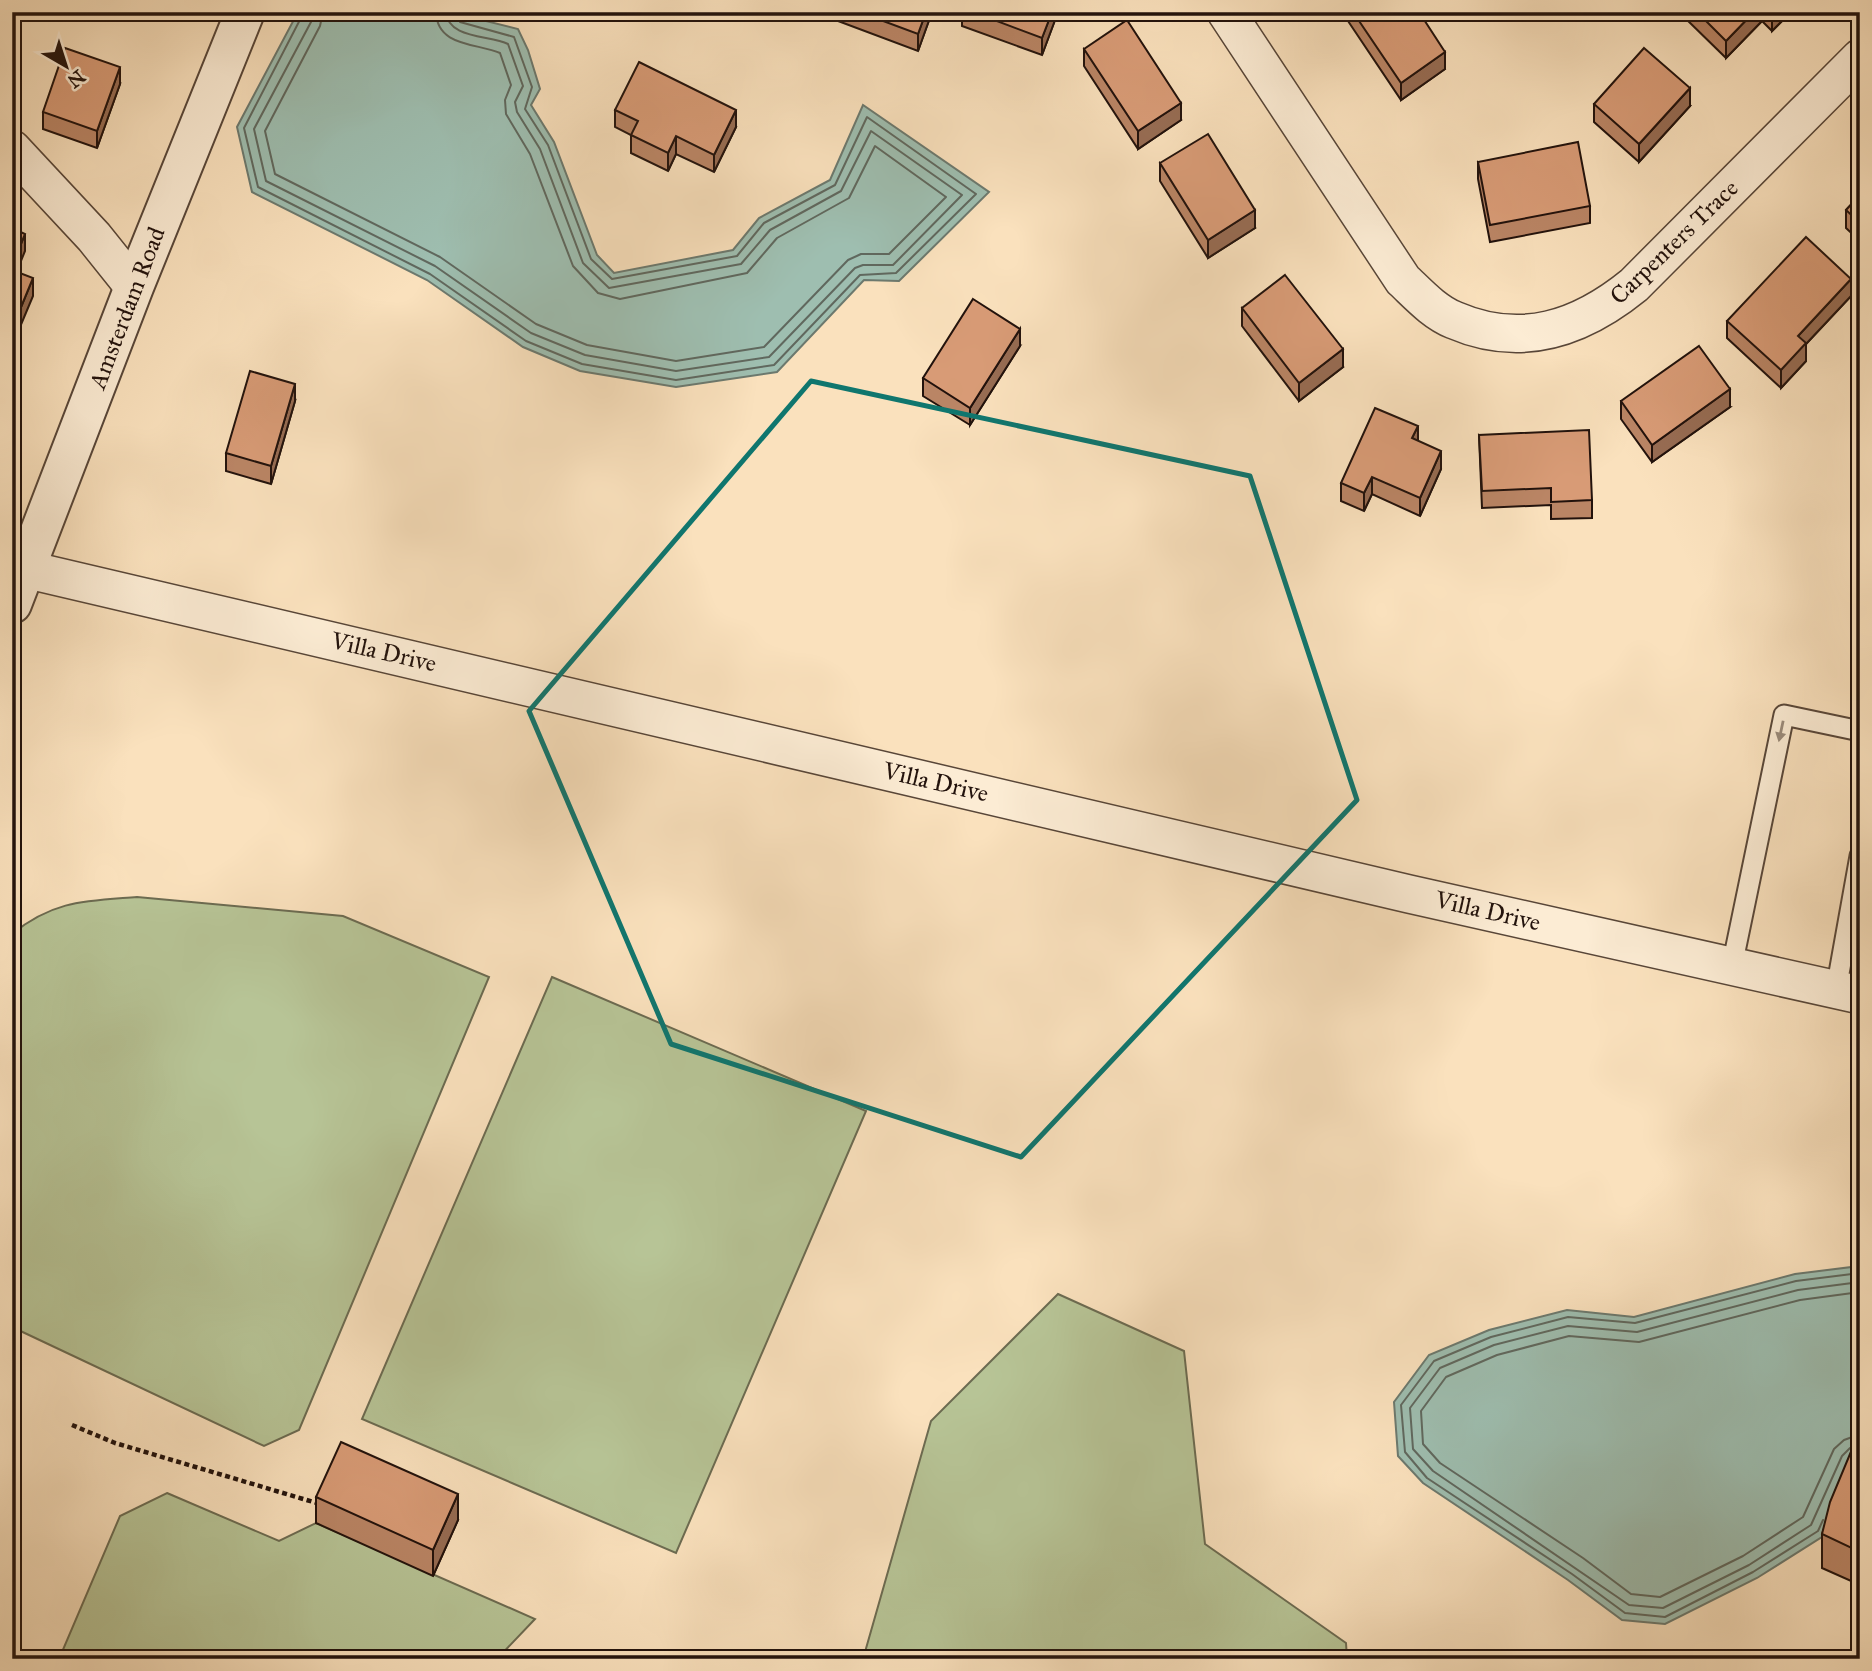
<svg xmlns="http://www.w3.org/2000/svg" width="1872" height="1671" viewBox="0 0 1872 1671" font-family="'IM FELL Great Primer',serif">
	<rect width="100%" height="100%" fill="#fae1bd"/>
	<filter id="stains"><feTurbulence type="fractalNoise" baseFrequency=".00286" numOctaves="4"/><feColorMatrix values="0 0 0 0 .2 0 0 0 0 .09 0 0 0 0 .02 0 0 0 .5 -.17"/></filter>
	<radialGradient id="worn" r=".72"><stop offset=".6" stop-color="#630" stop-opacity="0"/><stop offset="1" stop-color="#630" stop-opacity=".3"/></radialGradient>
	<g fill="#b7c496" stroke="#6c6b51" stroke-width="2">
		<path d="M137,897L343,916L489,977L299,1430L264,1446L12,1327V934C54,900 86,901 137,897Z"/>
		<path d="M552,977L866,1111L676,1553L362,1419Z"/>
		<path d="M1058,1294L1184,1351L1205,1544L1346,1643L1347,1659H863L931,1421Z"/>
		<path d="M167,1493L279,1541L316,1523L535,1619L497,1659H59L120,1516Z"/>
	</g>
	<g fill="#9ebeb0" stroke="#6c796e" stroke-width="2">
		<path d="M298,12H450L518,29L528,50L540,89L531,105L554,142L597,255L614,273L733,250L759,218L830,180L863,105L989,192L899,281L864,280L777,372L676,387L580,371L523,347L427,280L252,192L237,127Z"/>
		<path d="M1860,1266V1456L1825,1535L1757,1578L1665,1624L1622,1620L1568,1580L1423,1483L1398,1456L1394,1402L1429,1355L1489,1330L1567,1310L1634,1317L1795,1274Z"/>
	</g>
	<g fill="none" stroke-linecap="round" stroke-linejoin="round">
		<g stroke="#60685e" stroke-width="2">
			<path d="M304,12L244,128L258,187L430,274L526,341L582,364L676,380L774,365L860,275L896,273L976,194L867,117L835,185L764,223L737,256L612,279L591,259L548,145L525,109L532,87L514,37L460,22L455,12"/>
			<path d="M313,12L311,22L254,129L266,181L435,266L531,333L585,355L676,371L769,357L855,268L863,265H893L962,195L871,131L841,191L770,230L741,264L609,288L583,263L540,149L517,112L515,102L523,86L508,44C489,35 448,39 446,12"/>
			<path d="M323,12L320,26L265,131L275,174L440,257L536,324L587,345L676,361L764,347L848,260L861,254H889L946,197L875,146L849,198L777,238L747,273L620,299L598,293L573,266L530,154L506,114L505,100L511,85L500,53C477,43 437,47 436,12"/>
			<path d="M1855,1436L1844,1440L1834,1449L1803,1517L1743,1556L1660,1597L1631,1594L1583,1558L1440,1463L1423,1444L1421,1411L1446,1377L1497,1355L1569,1336L1639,1342L1800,1300L1860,1292"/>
			<path d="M1850,1448L1842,1456L1811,1525L1749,1565L1663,1608L1629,1605L1433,1471L1413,1449L1410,1408L1440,1368L1494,1345L1568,1326L1637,1332L1798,1290L1860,1282"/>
			<path d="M1823,1520L1818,1531L1753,1572L1665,1617L1625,1613L1572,1574L1427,1478L1405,1452L1401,1405L1434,1361L1491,1337L1568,1317L1635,1323L1796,1281L1860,1273"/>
		</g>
		<defs>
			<g id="service">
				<path d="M1732,966L1784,715L1860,731"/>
				<path d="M1836,990L1860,856"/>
			</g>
			<g id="minor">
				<path d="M1226,12L1403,280C1418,294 1434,312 1454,320C1521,349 1580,329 1634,285L1860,58"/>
				<path d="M12,149L94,237L134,287"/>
				<path d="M12,566L1409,894L1860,995"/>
			</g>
			<path id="tertiary" d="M12,604L134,287L245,12"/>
		</defs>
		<use href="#service" stroke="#584638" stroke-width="23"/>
		<use href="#minor" stroke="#584638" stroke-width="40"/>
		<use href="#tertiary" stroke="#584638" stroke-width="42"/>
		<path stroke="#22120c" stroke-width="4.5" stroke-dasharray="5 3.5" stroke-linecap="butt" d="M72,1425L115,1443L320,1504"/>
		<use href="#service" stroke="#fcecd4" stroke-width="19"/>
		<use href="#minor" stroke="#fcecd4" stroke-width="37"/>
		<use href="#tertiary" stroke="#fcecd4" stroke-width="38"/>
	</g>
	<g fill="#ba8565" stroke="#22120c" stroke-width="2">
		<path d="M814,12H932L918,51Z"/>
		<path d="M962,12H1058L1042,55L962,26Z"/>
		<path d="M1348,12H1419L1445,69L1401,100L1348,21Z"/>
		<path d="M1682,12H1791L1772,31L1762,21L1726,58L1682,15Z"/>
		<path d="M1084,49L1181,120L1138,149L1084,66Z"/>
		<path d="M120,84L97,148L43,129V112Z"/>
		<path d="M1594,104L1690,106L1639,162L1594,122Z"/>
		<path d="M615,110L736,127L714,172L676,154L668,171L631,153V135L615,127Z"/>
		<path d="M1478,162L1590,206V223L1490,242L1478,179Z"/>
		<path d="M1160,163L1255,228L1208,258L1160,181Z"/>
		<path d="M1860,195V241L1846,228V210Z"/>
		<path d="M1851,296L1806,344V361L1781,388L1727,338V321Z"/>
		<path d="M1242,308L1343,367L1299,401L1242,326Z"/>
		<path d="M1020,346L970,425L923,396V378Z"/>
		<path d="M295,401L271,484L226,471V453Z"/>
		<path d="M1621,401L1730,407L1652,462L1621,419Z"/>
		<path d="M1479,435L1592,500V518L1551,519V505L1482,508Z"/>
		<path d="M1418,441L1441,469L1420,516L1372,494L1364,511L1341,501V483Z"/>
		<path d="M1860,1430V1585L1822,1568V1534Z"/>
		<path d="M316,1497L458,1520L433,1576L316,1523Z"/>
	</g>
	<g fill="#976c53" stroke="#22120c" stroke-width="2">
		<path d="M926,12H932L918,51V34Z"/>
		<path d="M1052,12H1058L1042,55V38Z"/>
		<path d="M1754,12H1762V21L1726,58V41Z"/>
		<path d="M1773,12H1791L1772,31V13Z"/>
		<path d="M1445,52V69L1401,100V83Z"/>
		<path d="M120,67V84L97,148V131Z"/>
		<path d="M1690,88V106L1639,162V144Z"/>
		<path d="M1181,103V120L1138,149V131Z"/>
		<path d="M736,110V127L714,172V155Z"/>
		<path d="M676,136V154L668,171V153Z"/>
		<path d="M1255,210V228L1208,258V240Z"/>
		<path d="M25,234V251L12,283V266Z"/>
		<path d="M33,278V296L12,346V329Z"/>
		<path d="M1851,279V296L1806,344V361L1781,388V370L1798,336Z"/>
		<path d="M1020,329V346L970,425V408Z"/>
		<path d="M1343,349V367L1299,401V383Z"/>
		<path d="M295,384V401L271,484V466Z"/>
		<path d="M1730,389V407L1652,462V445Z"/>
		<path d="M1418,426V444L1412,438Z"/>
		<path d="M1441,451V469L1420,516V498Z"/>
		<path d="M1372,477V494L1364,511V493Z"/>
		<path d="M458,1494V1520L433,1576V1550Z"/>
	</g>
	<g fill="#d89b76" stroke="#22120c" stroke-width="2">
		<path d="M859,12H926L918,34Z"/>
		<path d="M973,12H1052L1042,38Z"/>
		<path d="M1353,12H1419L1445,52L1401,83Z"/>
		<path d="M1697,12H1754L1726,41Z"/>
		<path d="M1127,20L1181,103L1138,131L1084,49Z"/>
		<path d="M65,48L120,67L97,131L43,112Z"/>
		<path d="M1644,48L1690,88L1639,144L1594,104Z"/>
		<path d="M639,62L736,110L714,155L676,136L668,153L631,135L638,121L615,110Z"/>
		<path d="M1208,134L1255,210L1208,240L1160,163Z"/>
		<path d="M1578,142L1590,206L1490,225L1478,162Z"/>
		<path d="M1860,195V223L1846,210Z"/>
		<path d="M12,228L25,234L12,266Z"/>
		<path d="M1806,237L1851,279L1798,336L1806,343L1781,370L1727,321Z"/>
		<path d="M12,270L33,278L12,329Z"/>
		<path d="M1285,275L1343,349L1299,383L1242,308Z"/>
		<path d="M973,299L1020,329L970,408L923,378Z"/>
		<path d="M1699,346L1730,389L1652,445L1621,401Z"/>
		<path d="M250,371L295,384L271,466L226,453Z"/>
		<path d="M1375,408L1418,426L1412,438L1441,451L1420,498L1372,477L1364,493L1341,483Z"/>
		<path d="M1589,430L1592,500L1551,502V488L1482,491L1479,435Z"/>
		<path d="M1860,1430V1552L1822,1534L1830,1502Z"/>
		<path d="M341,1442L458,1494L433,1550L316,1497Z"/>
	</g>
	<defs><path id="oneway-solid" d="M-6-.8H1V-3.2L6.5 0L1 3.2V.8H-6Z" transform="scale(1.75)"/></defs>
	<use fill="#9a8a7a" href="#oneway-solid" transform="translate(1781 731) rotate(102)"/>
	<path fill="none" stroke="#0f766e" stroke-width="5" stroke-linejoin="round" d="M811,381L1250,476L1357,800L1021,1157L671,1044L529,711Z"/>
	<g text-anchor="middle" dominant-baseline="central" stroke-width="7" stroke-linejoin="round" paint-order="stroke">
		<g font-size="24" fill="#22120c" stroke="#fcecd4">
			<text transform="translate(1674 242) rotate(-44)">Carpenters Trace</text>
			<text transform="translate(127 308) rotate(-69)">Amsterdam Road</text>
			<text transform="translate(384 652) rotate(13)">Villa Drive</text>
			<text transform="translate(936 782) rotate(13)">Villa Drive</text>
			<text transform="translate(1488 911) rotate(13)">Villa Drive</text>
		</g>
	</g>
	<rect width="1872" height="1671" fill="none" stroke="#fae1bd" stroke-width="42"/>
	<rect x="14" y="14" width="1844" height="1643" fill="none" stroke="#22120c" stroke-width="3.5"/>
	<rect x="21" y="21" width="1830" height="1629" fill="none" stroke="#22120c" stroke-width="2"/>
	<g transform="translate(66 66) rotate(141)" stroke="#fcecd4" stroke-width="5" paint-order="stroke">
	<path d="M0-5L12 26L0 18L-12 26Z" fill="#22120c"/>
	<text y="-10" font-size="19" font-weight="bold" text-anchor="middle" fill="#22120c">N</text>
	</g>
	<rect width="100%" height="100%" filter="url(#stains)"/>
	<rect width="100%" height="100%" fill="url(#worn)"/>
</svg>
